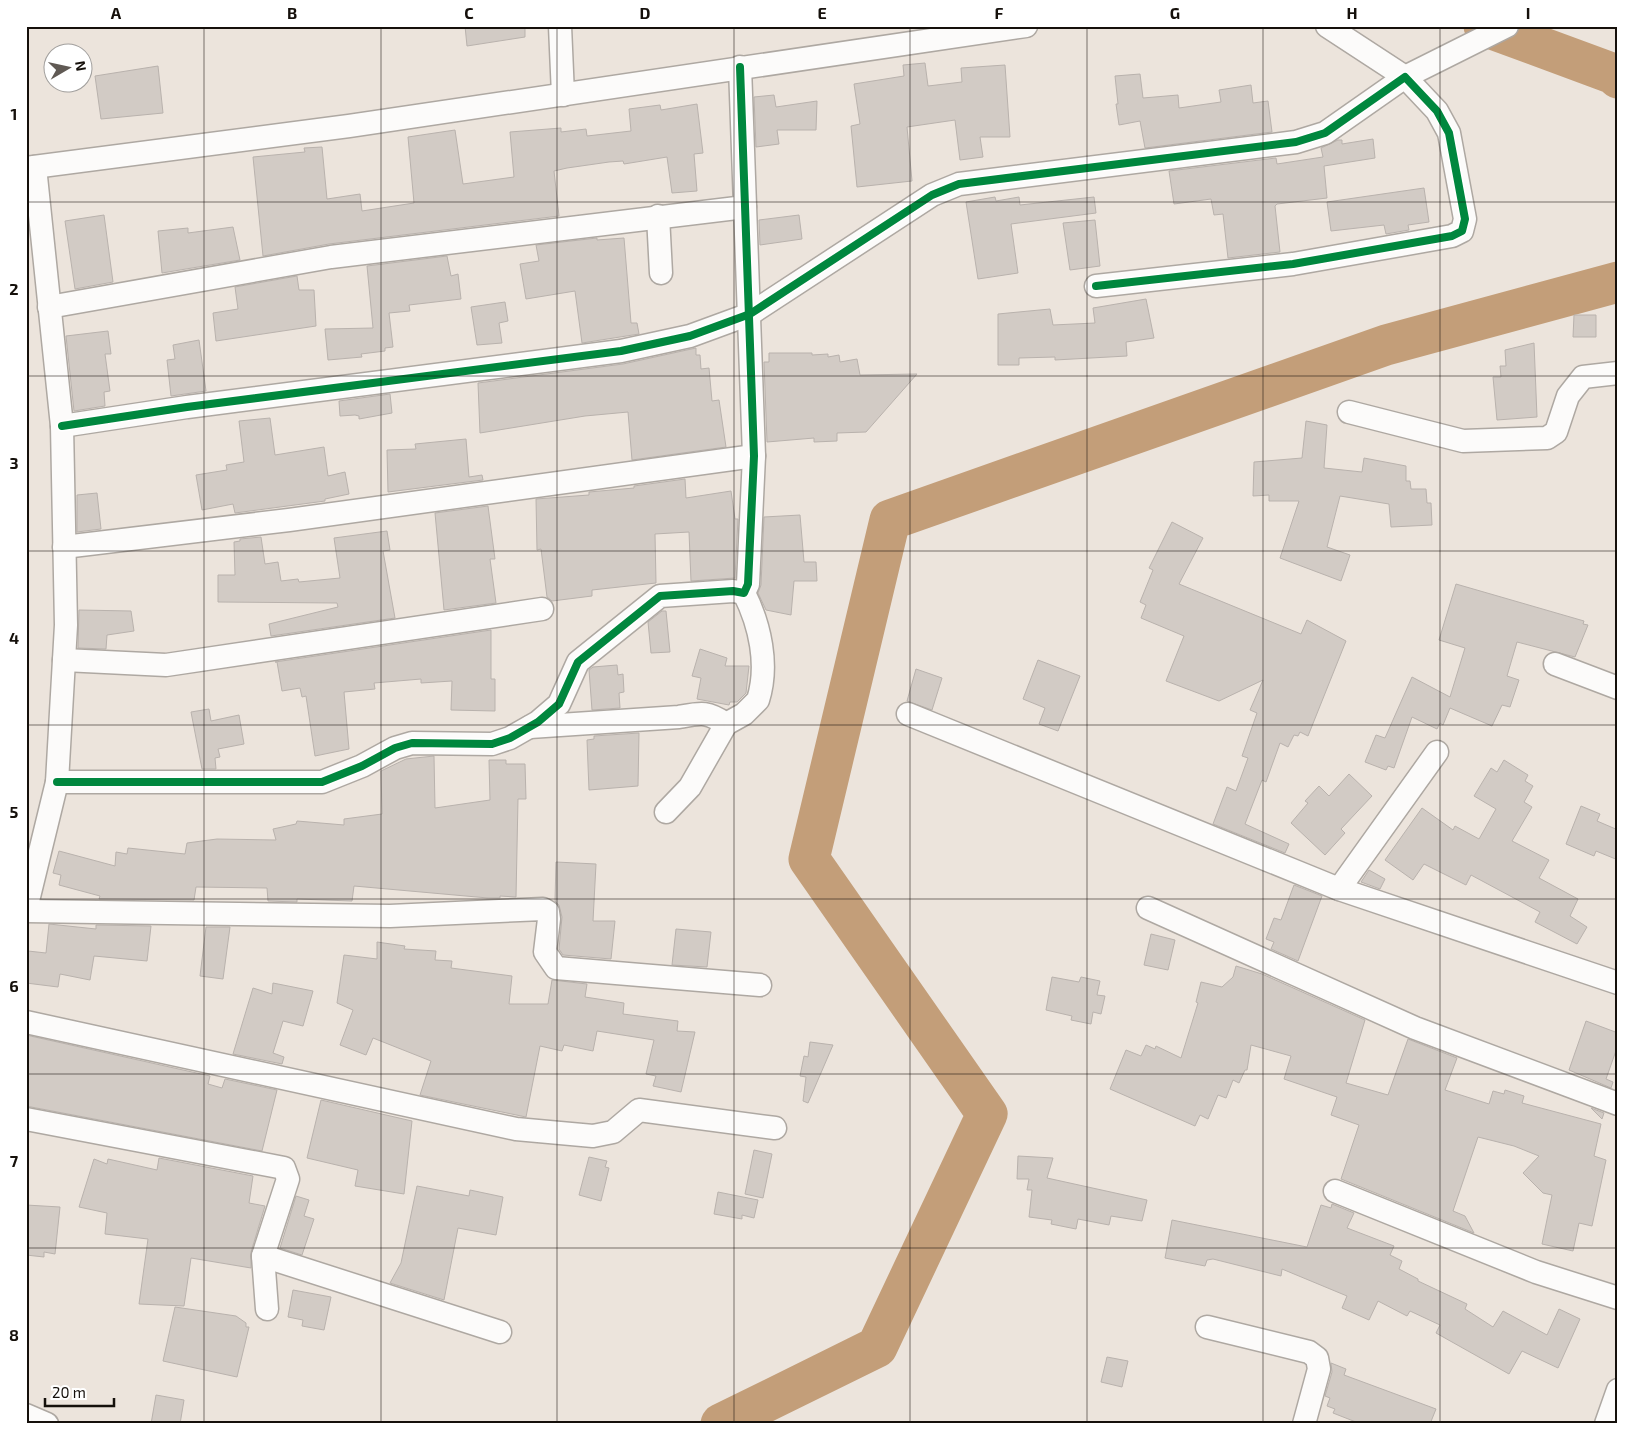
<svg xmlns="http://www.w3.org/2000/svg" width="1644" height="1450" viewBox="0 0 1644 1450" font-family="'Exo 2',sans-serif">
	<rect width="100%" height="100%" fill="#ece4dc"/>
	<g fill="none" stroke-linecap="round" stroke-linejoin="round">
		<g stroke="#c39e79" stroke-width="41">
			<path d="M1484,26L1614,74L1618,78"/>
			<path d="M721,1424L877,1347L987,1114L809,859L890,520L1386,345L1618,282"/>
		</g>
	</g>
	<g fill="#d2cbc5" stroke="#b9b2ad">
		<path d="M465,26H525V37L467,46Z"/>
		<path d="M925,63L928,86L962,82L961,68L1005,65L1010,137H980L983,157L960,160L955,120L907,127L912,181L857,187L851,126L860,124L854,84L904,76L903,65Z"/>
		<path d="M158,66L163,113L101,119L95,76Z"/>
		<path d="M1140,74L1143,98L1178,95L1179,108L1221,102L1219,90L1251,85L1253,103L1268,101L1272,132L1145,148L1140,121L1119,125L1116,104H1118L1115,76Z"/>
		<path d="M774,95L776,107L817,101L816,130H777L779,144L756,147L754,97Z"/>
		<path d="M697,104L703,153L694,154L697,191L672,193L667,157L624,164L623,161L609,162L567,168L554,171L559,216L329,244L263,256L253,157L305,152L304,148L322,147L327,199L360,194L362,211L414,203L408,137L455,130L463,184L514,177L510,132L561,128V132L586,129L587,136L631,131L629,109L660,105L661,110Z"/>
		<path d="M1373,139L1375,158L1324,166L1327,198L1277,204L1275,206L1280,252L1228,258L1223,214L1214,215L1211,199L1174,204L1169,171L1276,158L1277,164L1323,157L1321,148L1338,140H1342V144Z"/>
		<path d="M1424,188L1429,222L1408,225L1409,230L1386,234L1384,225L1331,231L1327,202Z"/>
		<path d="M995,197L996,201L1019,197L1020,205L1094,197L1096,213L1011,224L1018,273L978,279L966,202Z"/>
		<path d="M104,215L113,282L75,289L65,221Z"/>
		<path d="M799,215L802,239L760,245L759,220Z"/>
		<path d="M1095,220L1100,266L1070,270L1063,223Z"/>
		<path d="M233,227L240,260L162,273L158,231L188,228V233Z"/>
		<path d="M597,238V240L624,238L631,323H637L639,334L582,343L575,291L526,299L520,264L539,261L536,245Z"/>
		<path d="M447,256L451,276L458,274L461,299L409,305L410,311L389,313L393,347L385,348V351L361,354L362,357L328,360L325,329L373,328L367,266Z"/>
		<path d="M297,276L299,290H314L316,326L216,341L213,313L238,309L235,287Z"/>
		<path d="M1146,299L1154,338L1126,342L1127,356L1055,360V357L1019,358V365H998V314L1050,309L1053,325L1095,323L1093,308Z"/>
		<path d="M505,302L508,321L499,323L502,343L477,345L471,307Z"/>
		<path d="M1574,315H1596V337H1573Z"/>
		<path d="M108,331L111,354H105L110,391L104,392L105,406L74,411L66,336Z"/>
		<path d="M199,340L206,391L171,396L167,360L175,359L173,345Z"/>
		<path d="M1534,343L1537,417L1497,420L1493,377H1501L1500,366H1506L1505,350Z"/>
		<path d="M696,348V355H700L701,369L709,368L712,401L719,400L726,447L632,460L628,412L585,416L480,433L478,383L623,364Z"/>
		<path d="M769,353H812V355L828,354V357L839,355L840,362L857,359L860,375L917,374L866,432L837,433V441L814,442V438L767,442L764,362H769Z"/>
		<path d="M390,394L392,413L359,419V416L355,415L340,416L339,401Z"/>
		<path d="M270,418L275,455L324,447L328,476L345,472L349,494L325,499V501L235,513L233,504L202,510L196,475L227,470L226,465L244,462L239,421Z"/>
		<path d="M1306,421L1327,425L1324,468L1362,472L1364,458L1406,466V481H1410L1411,489H1426L1427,503H1431L1432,525L1391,527L1389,504L1340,496L1327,547L1350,555L1341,581L1280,558L1299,501H1269V495L1253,496L1254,462L1302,458Z"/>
		<path d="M466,439L469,477L482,475L483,480L388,492L387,450L416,449L415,444Z"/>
		<path d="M685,479L686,498L731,491L735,519H738L735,578L691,581L689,532L655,534L656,583L592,590V596L552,601L547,597L541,549L537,550L536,499L589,495V492L634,488V486Z"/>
		<path d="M97,493L101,529L77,532V495Z"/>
		<path d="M488,506L495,559H490L496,603L444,610L435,513Z"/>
		<path d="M800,515L804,562H816L817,581H794L791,615L766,610L758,593L761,585L764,517Z"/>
		<path d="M1172,522L1203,538L1179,584L1301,634L1307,620L1346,641L1308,736L1300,732L1298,736L1294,735L1288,747L1280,743L1266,782L1262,780L1245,824L1289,844L1285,853L1213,824L1227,787L1236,791L1248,758L1242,756L1257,713L1250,710L1263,680L1219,701L1166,681L1184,636L1141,618L1146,605L1140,602L1153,570L1149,568Z"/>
		<path d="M387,531L390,550L383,551L395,618L271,636L269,624L338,607L337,603L218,602V575H235L234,542L240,541V539L261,537L265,564L278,562L281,581L298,579L299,582L340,578L334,538Z"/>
		<path d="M1456,584L1584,621L1583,624L1588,625L1575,657L1517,642L1507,676L1519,680L1510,707L1502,705L1492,726L1450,708L1443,725L1440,723L1437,729L1412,717L1394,768L1388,766L1386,770L1365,762L1376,735L1385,738L1412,677L1450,697L1465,648L1439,640Z"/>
		<path d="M79,610L131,611L134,631L107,635L106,649L78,648Z"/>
		<path d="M662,611H666L670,652L651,653L648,622Z"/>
		<path d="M491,630V679H495V711L451,710L452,681L421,683V679L374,683L375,689L344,692L349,749L315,756L306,696L302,697L300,688L282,691L277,662H275Z"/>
		<path d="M700,649L727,658L725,666H749L746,693L737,702H730L729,705L697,699L701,678L692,676Z"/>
		<path d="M1038,660L1080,676L1058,731L1039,724L1045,708L1023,699Z"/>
		<path d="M617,665L618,675L623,674L624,692L619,693L620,708L592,710L589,670L593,667Z"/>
		<path d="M916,669L942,678L932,710L907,701Z"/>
		<path d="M209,709L211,721L239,715L244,744L218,749L220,757L215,758L216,769H202L191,712Z"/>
		<path d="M639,733L638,786L589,790L587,740L594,739V736Z"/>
		<path d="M434,756L435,808L490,800L489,760H506V764H525L526,799H518L516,897L500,896V898H488L354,886L352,901L297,899V902L268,901L267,888L196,887L194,900L99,899L100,896L59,885L61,875L53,873L59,851L115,866L116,852L127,854L128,848L185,854L187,843L217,839L276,840L273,829L296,824L297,821L344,825V819L382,814L381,771L406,759Z"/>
		<path d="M1504,760L1528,775L1525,781L1533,786L1524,802L1532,807L1512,841L1549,860L1539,878L1578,899L1570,916L1587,927L1577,944L1535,922L1540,912L1471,875L1466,885L1424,864L1413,880L1385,860L1422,808L1453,830L1455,826L1479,839L1496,809L1474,796L1491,768L1497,772Z"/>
		<path d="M1349,774L1372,796L1341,829L1345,833L1325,855L1291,823L1308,803L1305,801L1319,786L1329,796Z"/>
		<path d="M1581,806L1600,814L1597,821L1618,830V860L1596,851L1594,856L1566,844Z"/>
		<path d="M556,862L596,864L593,921H615L611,959L563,955L559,949L562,917L559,905L555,901Z"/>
		<path d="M1369,870L1385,879L1380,889L1361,882Z"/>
		<path d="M1294,885L1322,896L1298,961L1271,949L1274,942L1266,939L1274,918L1281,920Z"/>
		<path d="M49,924L96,929V925L151,926L147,961L94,956L90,980L60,974L58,987L26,983L28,951L46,953Z"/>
		<path d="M206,927H230L223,979L200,976Z"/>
		<path d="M676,929L711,932L707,967L672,965Z"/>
		<path d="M1151,934L1175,940L1168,970L1144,965Z"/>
		<path d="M377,942L405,946L404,949L436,951L435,960L452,961L451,968L512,976L509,1004H548L552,980L587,984L585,997L624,1003L623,1014L678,1021L677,1031L695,1032L681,1092L653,1086L656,1076L646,1074L654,1040L597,1031L593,1051L564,1045L562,1051L540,1046L526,1117L420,1095L431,1061L373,1038L366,1055L340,1045L353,1010L337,1003L344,955L377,959Z"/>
		<path d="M1236,966L1262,974L1365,1020L1346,1083L1388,1095L1408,1039L1457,1058L1445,1090L1489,1104L1493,1091L1504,1094L1505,1090L1524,1096L1522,1103L1601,1124L1594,1156L1606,1160L1592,1226L1579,1223L1573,1251L1542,1244L1552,1195L1543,1193L1523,1173L1539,1156L1514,1146L1478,1137L1453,1211L1465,1216L1474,1233L1341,1179L1359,1125L1331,1115L1337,1097L1284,1079L1291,1056L1251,1045L1247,1070H1245L1239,1083L1233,1080L1226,1098L1218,1095L1208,1119L1200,1115L1195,1126L1110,1089L1126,1050L1141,1056L1146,1045L1155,1049L1156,1046L1181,1058L1198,1003L1196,1002L1201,982L1222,987L1233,977Z"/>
		<path d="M1052,977L1079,982L1081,977L1100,981L1097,995L1105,996L1101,1014L1093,1012L1091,1024L1071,1020L1072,1016L1046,1010Z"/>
		<path d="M273,983L313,991L303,1026L283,1021L273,1053L284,1057L282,1064L233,1054L253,988L272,994Z"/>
		<path d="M1586,1021L1618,1033V1045L1606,1079L1613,1082L1611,1088L1569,1070Z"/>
		<path d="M26,1035L210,1076L208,1084L222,1088L225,1079L277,1090L262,1151L26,1106Z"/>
		<path d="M810,1042L833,1045L808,1103L803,1101L806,1077L800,1076L804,1056L808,1057Z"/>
		<path d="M321,1100L412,1121L404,1194L355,1186L358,1170L307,1158Z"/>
		<path d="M1591,1108L1604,1113L1602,1119Z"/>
		<path d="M754,1150L772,1154L763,1198L745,1194Z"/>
		<path d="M1018,1156L1053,1158L1047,1178L1147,1200L1142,1221L1111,1216L1109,1225L1078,1219L1076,1229L1051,1224L1052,1220L1029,1217L1032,1190H1027L1029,1179H1017Z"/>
		<path d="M589,1157L607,1161L605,1167L609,1168L601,1201L579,1195Z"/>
		<path d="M159,1158L253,1176L249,1203L265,1206L251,1252V1268L191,1258L184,1306L139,1304L148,1239L105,1234L107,1213L79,1207L94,1159L107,1164L108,1159L157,1170Z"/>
		<path d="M417,1186L469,1196L470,1190L503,1197L496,1235L458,1228L444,1300L390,1283L401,1263Z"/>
		<path d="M718,1192L758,1200L754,1218L742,1215V1219L714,1214Z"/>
		<path d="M296,1196L309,1200L304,1216L314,1219L302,1255L280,1248Z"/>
		<path d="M1332,1204L1354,1213L1347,1228L1394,1246L1390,1255L1402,1261L1399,1269L1418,1279V1281L1467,1304L1465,1309L1493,1327L1503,1311L1547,1335L1559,1309L1580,1319L1558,1368L1522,1351L1509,1374L1436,1333L1440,1325L1410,1311L1407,1316L1378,1301L1369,1320L1342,1308L1347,1296L1282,1269L1281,1276L1213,1259L1207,1260L1205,1266L1165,1258L1172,1220L1307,1247L1321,1205L1331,1208Z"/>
		<path d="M26,1205L60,1207L55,1254L44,1252V1257L26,1255Z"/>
		<path d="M293,1290L331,1297L324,1330L302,1326L303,1320L288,1317Z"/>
		<path d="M175,1307L236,1316L246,1323V1327H249L237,1377L163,1361Z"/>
		<path d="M1107,1357L1128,1361L1122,1387L1101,1382Z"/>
		<path d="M1331,1363L1346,1369L1344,1375L1436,1409L1430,1424H1361L1333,1413L1335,1409L1327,1406L1330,1398L1325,1396L1332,1372Z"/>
		<path d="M156,1395L184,1400L180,1424H151Z"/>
	</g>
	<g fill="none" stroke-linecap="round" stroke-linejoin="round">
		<defs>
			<g id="street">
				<path d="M560,26L563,95"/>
				<path d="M1327,26L1405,77L1507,26"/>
				<path d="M26,168L349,126L1026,26"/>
				<path d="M658,216L661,273"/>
				<path d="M49,307L331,257L745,207"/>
				<path d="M1349,412L1463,441L1547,438L1556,432L1568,396L1583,377L1618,373"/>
				<path d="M62,426L187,407L621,351L690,336L750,314L932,195L959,184L1296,142L1325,133L1405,77L1437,111L1449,133L1465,219L1462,231L1452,236L1293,264L1096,286"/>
				<path d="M64,547L289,520L754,456"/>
				<path d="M64,660L166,665L542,609"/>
				<path d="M1555,664L1618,688"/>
				<path d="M908,714L1339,889L1618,983"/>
				<path d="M530,727L679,717C701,713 707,711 726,724"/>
				<path d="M57,782H322L362,766L395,748L412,743L492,744L510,738L538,722L559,704L578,662L660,596L733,591L744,593L748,584L754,456L740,67"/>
				<path d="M666,812L690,787L726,724L744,714L758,700C769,665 760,625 744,593"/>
				<path d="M1339,889L1437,752"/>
				<path d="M1148,908L1415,1028L1618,1104"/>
				<path d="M26,909L57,782L66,625L62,426L35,167"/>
				<path d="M26,911L390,916L543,909L548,912L549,919L545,952L556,968L760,985"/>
				<path d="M26,1022L516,1129L593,1136L613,1132L639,1110L775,1128"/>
				<path d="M26,1119L284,1168L288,1179L263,1256L267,1309"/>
				<path d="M1335,1191L1536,1272L1618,1298"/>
				<path d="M263,1256L500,1332"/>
				<path d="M1207,1327L1309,1352L1317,1358L1319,1369L1304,1424"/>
				<path d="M26,1415L47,1424"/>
				<path d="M1606,1424L1618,1390"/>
			</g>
		</defs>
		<use href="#street" stroke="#aea8a2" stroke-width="25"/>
		<use href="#street" stroke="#fcfbfa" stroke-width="22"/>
		<defs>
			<g id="cycleway">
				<path d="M62,426L187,407L621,351L690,336L750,314L932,195L959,184L1296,142L1325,133L1405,77L1437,111L1449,133L1465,219L1462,231L1452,236L1293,264L1096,286"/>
				<path d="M57,782H322L362,766L395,748L412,743L492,744L510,738L538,722L559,704L578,662L660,596L733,591L744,593L748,584L754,456L740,67"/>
			</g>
		</defs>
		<use href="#cycleway" stroke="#fff" stroke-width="11"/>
		<use href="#cycleway" stroke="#00873e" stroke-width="8"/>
	</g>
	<path fill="none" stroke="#15100b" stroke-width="1" stroke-opacity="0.55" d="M204,26V1424M381,26V1424M557,26V1424M734,26V1424M910,26V1424M1087,26V1424M1263,26V1424M1440,26V1424M26,202H1618M26,376H1618M26,551H1618M26,725H1618M26,899H1618M26,1074H1618M26,1248H1618"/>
	<rect width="1644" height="1450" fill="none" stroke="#ffffff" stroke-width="55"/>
	<g transform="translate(68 68) rotate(81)"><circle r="24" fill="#ffffff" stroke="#a19f9d"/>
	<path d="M0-4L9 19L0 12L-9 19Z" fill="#605a54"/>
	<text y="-8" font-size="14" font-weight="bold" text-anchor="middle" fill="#15100b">N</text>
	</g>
	<path d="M45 1398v8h69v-8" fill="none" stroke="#15100b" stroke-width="2.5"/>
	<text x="52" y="1398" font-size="15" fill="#15100b" stroke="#ffffff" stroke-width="4" paint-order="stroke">20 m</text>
	<rect x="28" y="28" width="1588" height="1394" fill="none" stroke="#15100b" stroke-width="2"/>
	<g font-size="16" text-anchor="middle" font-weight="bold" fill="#15100b">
		<text x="116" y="19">A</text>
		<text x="292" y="19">B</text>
		<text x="469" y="19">C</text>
		<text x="645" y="19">D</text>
		<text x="822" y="19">E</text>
		<text x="999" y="19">F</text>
		<text x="1175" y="19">G</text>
		<text x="1352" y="19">H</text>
		<text x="1528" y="19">I</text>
		<text x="14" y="120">1</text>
		<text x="14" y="295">2</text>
		<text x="14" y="469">3</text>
		<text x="14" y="644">4</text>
		<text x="14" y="818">5</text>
		<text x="14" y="992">6</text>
		<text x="14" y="1167">7</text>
		<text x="14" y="1341">8</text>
	</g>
</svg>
